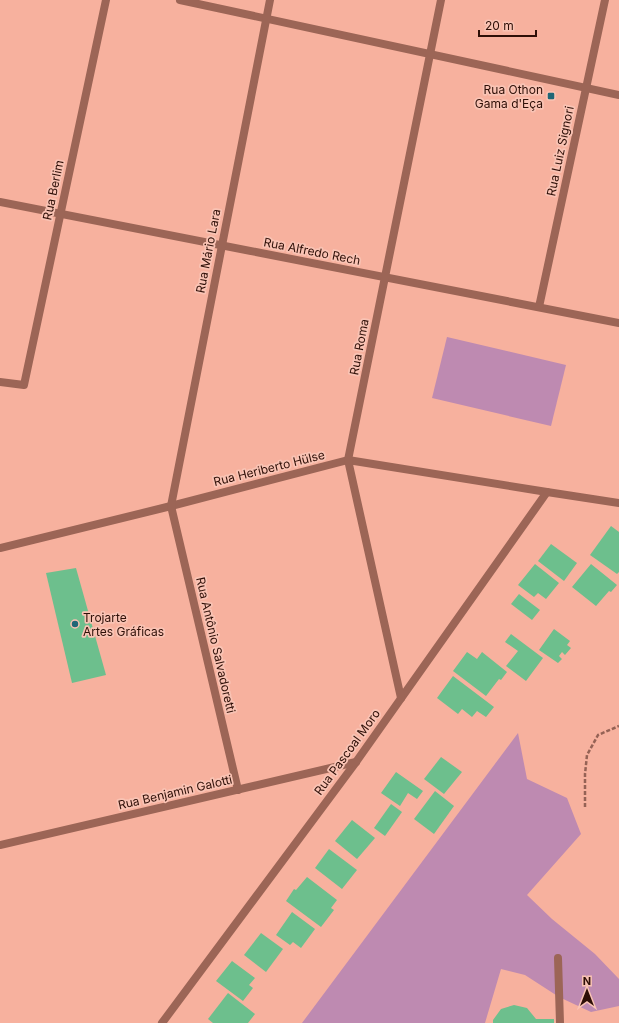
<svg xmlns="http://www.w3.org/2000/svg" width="619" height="1023" viewBox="0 0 619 1023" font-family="Inter,sans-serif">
	<rect width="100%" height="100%" fill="#f7b19e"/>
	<g fill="#be8ab1">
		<path d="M447,337L566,365L551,426L432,398Z"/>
		<path d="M518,733L527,779L567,798L581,834L527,895L552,919L595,954L619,979V1006L591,1012L559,997L525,975L501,969L485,1023H302Z"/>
	</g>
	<g fill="#6dbf8d">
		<path d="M611,526L619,532V572L617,574L590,555Z"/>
		<path d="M551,544L577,563L564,581L538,561Z"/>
		<path d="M535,564L559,583L546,599L538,593L534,597L518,585Z"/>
		<path d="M591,564L617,585L611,592L609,591L596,606L572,587Z"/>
		<path d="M76,568L106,675L72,683L46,573Z"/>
		<path d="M519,594L540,610L532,620L511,604Z"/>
		<path d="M554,629L570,641L567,645L571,648L565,655L562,652L559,656L562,659L558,663L539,650Z"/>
		<path d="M511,634L543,658L526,681L506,666L518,651L505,642Z"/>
		<path d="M467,652L477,659L482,652L507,672L501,680L499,679L486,696L453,671Z"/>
		<path d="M453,676L494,707L486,717L477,711L472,717L462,709L458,714L437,698Z"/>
		<path d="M441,757L462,772L444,794L424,779Z"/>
		<path d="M396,772L423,791L417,799L408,793L400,806L381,793Z"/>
		<path d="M435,791L454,806L434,834L414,819Z"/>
		<path d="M391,804L402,812L385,836L374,828Z"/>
		<path d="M352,820L375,838L357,859L335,841Z"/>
		<path d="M329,849L357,870L342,889L315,868Z"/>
		<path d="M307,877L337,900L331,908L334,910L321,927L286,901L294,889L296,890Z"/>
		<path d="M292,912L315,929L301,948L293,942L290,945L276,935Z"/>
		<path d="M261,933L283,949L266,972L244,955Z"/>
		<path d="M232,961L255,978L249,985L253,988L243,1001L216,981Z"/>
		<path d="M228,993L255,1014L248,1023H213L208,1019Z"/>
		<path d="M514,1005L527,1008L536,1019H554V1023H493V1020L501,1009Z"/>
	</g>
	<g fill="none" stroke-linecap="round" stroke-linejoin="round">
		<path stroke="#956255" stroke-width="2.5" stroke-dasharray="4 2" stroke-linecap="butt" d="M585,807V774L587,755L598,735L619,726"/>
		<g stroke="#9c6556" stroke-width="8">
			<path d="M547,492L619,503"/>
			<path d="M558,958L560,1023"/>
		</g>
		<g stroke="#9c6556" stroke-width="8">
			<path d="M180,0L619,95"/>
			<path d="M0,202L619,323"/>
			<path d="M539,307L605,0"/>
			<path d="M0,382L24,385L106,0"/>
			<path d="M0,548L171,506L348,460L547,492L356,762L162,1023"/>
			<path d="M401,698L348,460L441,0"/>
			<path d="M238,790L171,506L270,0"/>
			<path d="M0,845L356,762"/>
		</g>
	</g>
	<g fill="#206676" stroke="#f9c3b4" stroke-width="1.5">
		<rect x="547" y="92" width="8" height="8" rx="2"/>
		<circle cx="75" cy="624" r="4"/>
	</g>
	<g text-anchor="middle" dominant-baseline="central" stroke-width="3.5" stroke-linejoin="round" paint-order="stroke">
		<g font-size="12" fill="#2e0f07" stroke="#f9c3b4" text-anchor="end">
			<text x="543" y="89">Rua Othon<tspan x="543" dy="14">Gama d'Eça</tspan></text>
			<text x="83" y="617" text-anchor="start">Trojarte<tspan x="83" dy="14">Artes Gráficas</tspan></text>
		</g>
		<g font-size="12" fill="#2e0f07" stroke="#f9c3b4">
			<text transform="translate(560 151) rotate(-78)">Rua Luiz Signori</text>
			<text transform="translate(53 190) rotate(-78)">Rua Berlim</text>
			<text transform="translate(208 251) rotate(-79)">Rua Mário Lara</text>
			<text transform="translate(312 251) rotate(11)">Rua Alfredo Rech</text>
			<text transform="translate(359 347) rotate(-79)">Rua Roma</text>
			<text transform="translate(269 468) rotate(-14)">Rua Heriberto Hülse</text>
			<text transform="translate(216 645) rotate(77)">Rua Antônio Salvadoretti</text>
			<text transform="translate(347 752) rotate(-54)">Rua Pascoal Moro</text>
			<text transform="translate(175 792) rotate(-13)">Rua Benjamin Galotti</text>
		</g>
	</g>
	<g transform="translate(587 991)" stroke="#f9c3b4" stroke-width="3" paint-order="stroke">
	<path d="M0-3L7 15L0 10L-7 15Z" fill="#2e0f07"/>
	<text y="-6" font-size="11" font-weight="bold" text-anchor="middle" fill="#2e0f07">N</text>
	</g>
	<path d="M479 30v6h57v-6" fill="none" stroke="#2e0f07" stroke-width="2"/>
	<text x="485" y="30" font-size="12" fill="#2e0f07" stroke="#f9c3b4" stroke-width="3" paint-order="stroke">20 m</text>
</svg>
